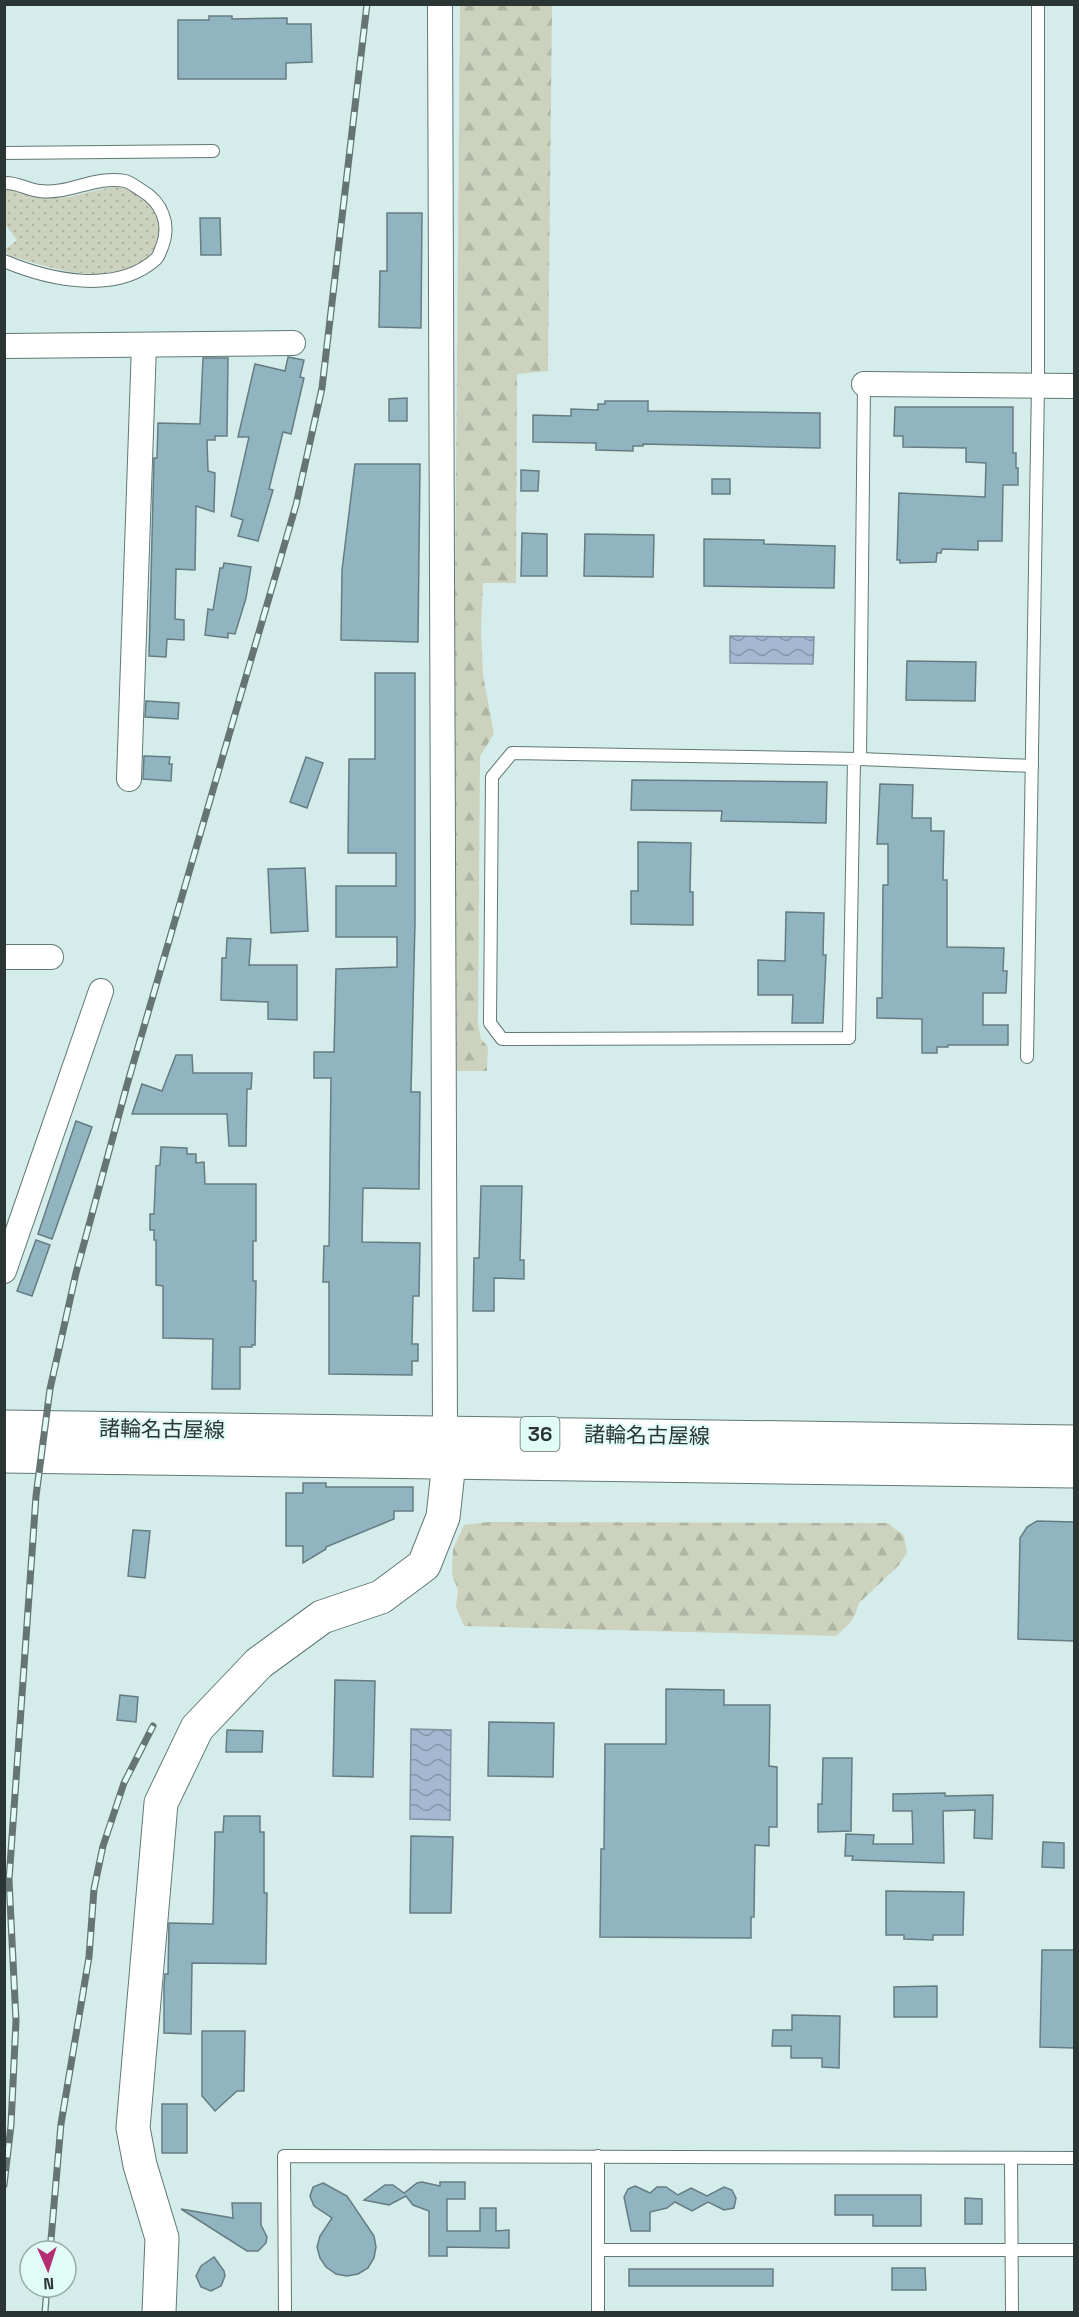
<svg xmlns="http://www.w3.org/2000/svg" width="1079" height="2317" viewBox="0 0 1079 2317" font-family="'Space Grotesk','Noto Sans JP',sans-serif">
	<defs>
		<pattern id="grass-dots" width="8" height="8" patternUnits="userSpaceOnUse" patternTransform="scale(1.5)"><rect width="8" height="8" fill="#ccd2bd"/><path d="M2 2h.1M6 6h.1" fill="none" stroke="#afb5a3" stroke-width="1.8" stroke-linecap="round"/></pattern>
		<pattern id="forest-firs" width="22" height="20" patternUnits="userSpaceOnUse" patternTransform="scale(1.5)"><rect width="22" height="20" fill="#ccd2bd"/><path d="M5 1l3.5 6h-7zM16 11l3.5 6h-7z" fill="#afb5a3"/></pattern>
		<pattern id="water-waves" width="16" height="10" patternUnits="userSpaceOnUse" patternTransform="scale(1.5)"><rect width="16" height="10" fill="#a4b8d1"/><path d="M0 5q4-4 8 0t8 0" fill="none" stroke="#8696aa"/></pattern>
	</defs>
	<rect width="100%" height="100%" fill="#d4edea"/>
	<path fill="url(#grass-dots)" d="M13,188C30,193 48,199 67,197C83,195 110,184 126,188C170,201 170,258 126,270C85,281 49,267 10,256L4,250L17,240L5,224V189Z"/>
	<g fill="url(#forest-firs)">
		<path d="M460,5H552L548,371L517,374L516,583H483L481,629L483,675L494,734L480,756L478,1025L481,1039L488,1047L487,1071H451Z"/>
		<path d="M488,1522L888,1523L904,1536L907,1553L898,1566L859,1603L855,1615L849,1624L836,1636L464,1626L456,1607L458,1590L452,1574L453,1549L464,1525Z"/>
	</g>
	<g fill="url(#water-waves)" stroke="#8091a2" stroke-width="1.5">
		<path d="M730,636L814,637L813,664L730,663Z"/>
		<path d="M411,1729L451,1730L450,1820L410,1819Z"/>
	</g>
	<g fill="#90b4c0" stroke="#667c83" stroke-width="1.5">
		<path d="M209,16H232V19L287,18V24H311L312,62L286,63V79H178V20H209Z"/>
		<path d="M387,213H422L421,328L379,327L380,271H387Z"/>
		<path d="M200,218H220L221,255H201Z"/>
		<path d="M288,357L304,360L300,377L304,378L291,434L283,432L269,489L273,490L258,541L238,536L243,520L231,516L249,437H238L255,364L285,371Z"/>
		<path d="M203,358H228L227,436H215V440H207L208,471L215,473L214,512L196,506L195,570L176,569L175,619L184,620V640L167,639L166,657L149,656L154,458H157L158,423L200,424Z"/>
		<path d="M407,398V421H389V399Z"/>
		<path d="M605,401H648V411L820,413V448L643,444V446H633V451L596,450V443L533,442V415L571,416V409L598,410V404H605Z"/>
		<path d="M895,407H1013V453H1016V468H1018V485H1003L1002,541H978V550L942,549L941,553H937L936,562L900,563V560H897L899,493L985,497L986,463L966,462V448L903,447V436H894Z"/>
		<path d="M355,464H420L418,642L341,640L342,570Z"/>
		<path d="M521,470L539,471L538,491H521Z"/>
		<rect x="712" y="479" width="18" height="15"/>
		<path d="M522,533L547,534V576H521Z"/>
		<path d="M585,534L654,535L653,577L584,576Z"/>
		<path d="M704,539L764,540V544L835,546L834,588L704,586Z"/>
		<path d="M224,563L251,567L246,598L235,634L228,633V638L205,635L208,609L213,610L220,568H223Z"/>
		<path d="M907,661L976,662L975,701L906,700Z"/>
		<path d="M375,673H415V922L411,1092H420L419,1189L363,1188L362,1242L420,1243L419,1296H413L412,1344H418V1361H412V1375L329,1374V1282H323L324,1246H329L331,1078H314V1052H334L336,969L397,967V937H336V886H396V853H348L349,759H375Z"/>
		<path d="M146,701L179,703L178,719L145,717Z"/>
		<path d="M144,756L170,757L169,764H172L171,781L143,779Z"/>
		<path d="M306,757L323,763L307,808L290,802Z"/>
		<path d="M632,780L827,782L826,823L721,821L722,811L631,810Z"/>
		<path d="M880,784L913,785L912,818H931V831H944L943,880H947V947L1004,948L1003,971H1007L1006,993H983V1025H1008V1045H948V1047H937V1053H922V1019L877,1018V998H882L883,885H888V844H877Z"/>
		<path d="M638,842L691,843L690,892H693V925L631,924V891H638Z"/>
		<path d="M305,868L308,931L271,933L268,869Z"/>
		<path d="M786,912L824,913L823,955H826L823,1023H792L793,995H758V960L785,961Z"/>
		<path d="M227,938L251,939L249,965H297V1020L268,1019V1002L221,1000L222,958H226Z"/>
		<path d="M176,1055H192L193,1073H252L251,1089H247L246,1146H229L227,1114H132L142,1084L162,1091Z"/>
		<path d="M76,1121L92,1127L52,1239L38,1234Z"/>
		<path d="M161,1147L187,1148V1154H196V1163L204,1162L205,1184H256V1241H253V1281H256L255,1345H252V1347H240V1389H212L213,1339L163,1338V1286L156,1285V1240H154V1230H150V1214H154L156,1166L160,1165Z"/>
		<path d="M481,1186H522L520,1260H524V1279L494,1278V1311H473L474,1258H479Z"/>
		<path d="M36,1240L50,1245L32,1296L17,1291Z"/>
		<path d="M303,1483H326V1487H413V1511H394V1519L326,1547V1549L303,1563V1546H286V1493H303Z"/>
		<path d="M1037,1521L1074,1522V1641L1018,1639L1020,1538L1027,1527Z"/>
		<path d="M133,1530L150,1531L145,1578L128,1576Z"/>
		<path d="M335,1680L375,1681L373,1777L333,1776Z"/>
		<path d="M666,1689L724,1690V1705H770L769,1766L777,1767V1827H769V1846L755,1845L754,1917H751V1938L600,1937L601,1849H604L605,1744H666Z"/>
		<path d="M120,1695L138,1697L136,1722L117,1720Z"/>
		<path d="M489,1722L554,1723L553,1777L488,1776Z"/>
		<path d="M227,1730L263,1731L262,1752H226Z"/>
		<path d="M823,1758H852L851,1831L818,1832V1804H822Z"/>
		<path d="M945,1793V1796L993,1795L992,1839L974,1838L975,1810L943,1811L944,1863L852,1860L853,1856H845L846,1834L874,1835L873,1844H913L912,1811H893V1794Z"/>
		<path d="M224,1816H260V1832H264V1893H267L266,1964L192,1963L191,2034L164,2033V1985L165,1974H168L169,1923L213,1924L215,1832H223Z"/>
		<path d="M411,1836L453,1837L451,1913H410Z"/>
		<path d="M1043,1842L1064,1843V1868L1042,1867Z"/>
		<path d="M886,1891L964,1892L963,1935H933V1940L904,1939V1935H886Z"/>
		<path d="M1042,1950H1074V2048L1040,2047Z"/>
		<path d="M937,1986V2017H894V1987Z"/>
		<path d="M792,2015L840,2016L839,2068L822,2067V2058H791V2046H772L773,2030H792Z"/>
		<path d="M202,2031H245L244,2091H237L215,2111L202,2096Z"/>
		<rect x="162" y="2104" width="25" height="49"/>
		<path d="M422,2182L440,2186V2182H465V2199H447V2231H480V2208H496V2231L509,2230V2248L447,2247V2256H429V2211L413,2205L406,2196L389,2205L364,2200L385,2185H393L404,2193L417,2183Z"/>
		<path d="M323,2183L347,2196L374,2236L376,2247L374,2258L368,2268L358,2274L347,2276L336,2274L326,2267L320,2258L317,2247L320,2236L332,2218L314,2206L310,2196L313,2187Z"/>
		<path d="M635,2186L650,2193L657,2187H666L678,2195L691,2188L707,2196L724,2187L732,2190L736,2198L734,2208L724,2210L708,2202L692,2211L675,2202L667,2208L650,2212V2231H631L624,2197L628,2189Z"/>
		<path d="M835,2195H921V2226H873V2215H835Z"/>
		<path d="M965,2198L982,2199V2224H965Z"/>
		<path d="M232,2203H261V2225L267,2237L266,2243L258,2251H247L181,2209L233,2218Z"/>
		<path d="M214,2257L224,2271L225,2276L221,2286L211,2291L201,2287L196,2276L201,2266Z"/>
		<path d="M892,2268H925L926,2290H892Z"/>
		<rect x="629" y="2269" width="144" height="17"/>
	</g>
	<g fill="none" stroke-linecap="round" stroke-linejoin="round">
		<defs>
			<g id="lane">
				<path d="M4,153L213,151"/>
				<path d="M4,183C17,182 28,190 40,191C68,195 96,175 125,181C130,182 136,187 141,190C162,202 171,224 162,247C160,251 159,256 156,259C116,295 49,280 4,261"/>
				<path d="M854,759L849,1038L502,1039L490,1023L492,777L512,753L860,759L1032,766"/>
				<path d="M860,759L864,384"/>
				<path d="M1027,1057L1038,385V4"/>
				<path d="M1011,2158L1012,2312"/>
				<path d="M598,2250H1074"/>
				<path d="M285,2312L284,2156L1074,2158"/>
				<path d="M598,2312V2156"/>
			</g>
			<g id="street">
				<path d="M440,4L445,1432"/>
				<path d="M4,346L293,343"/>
				<path d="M864,384L1074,386"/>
				<path d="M129,779L144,345"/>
				<path d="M4,957H51"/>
				<path d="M4,1271L101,991"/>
			</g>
			<path id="secondary" d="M159,2312L162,2238L140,2165L133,2128L161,1803L197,1728L259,1663L322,1617L381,1597L424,1565L443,1517L449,1462L446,1436"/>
			<g id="primary">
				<path d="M4,1427L1074,1442"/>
				<path d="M4,1456L1074,1471"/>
			</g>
		</defs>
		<use href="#lane" stroke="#617875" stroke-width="14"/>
		<use href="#street" stroke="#617875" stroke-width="26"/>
		<use href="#secondary" stroke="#617875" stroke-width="35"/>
		<use href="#primary" stroke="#617875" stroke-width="35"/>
		<use href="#lane" stroke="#fff" stroke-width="12"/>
		<use href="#street" stroke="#fff" stroke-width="24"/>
		<use href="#secondary" stroke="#fff" stroke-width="33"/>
		<use href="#primary" stroke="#fff" stroke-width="33"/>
		<defs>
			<g id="rail">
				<path d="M4,2185L11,2125L16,2021L9,1880L36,1496L50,1389L76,1273L127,1085L296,505L322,388L367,4"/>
				<path d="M50,2251L61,2124L89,1957L94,1889L103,1846L124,1783L153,1726"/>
				<path d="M45,2312L47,2287"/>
			</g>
		</defs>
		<use href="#rail" stroke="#667573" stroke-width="7"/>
		<use href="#rail" stroke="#e1fbf7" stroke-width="4.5" stroke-dasharray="14" stroke-linecap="butt"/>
	</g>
	<g text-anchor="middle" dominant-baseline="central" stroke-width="4.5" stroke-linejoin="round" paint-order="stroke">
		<rect fill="#e1fbf7" stroke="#62706e" stroke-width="1.5" x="520.5" y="1417" width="39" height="34" rx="4.5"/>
		<g font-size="20" font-weight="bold" fill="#2b3533">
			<text x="540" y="1434">36</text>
		</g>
		<g font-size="21" fill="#2b3533" stroke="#e1fbf7">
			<text transform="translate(162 1429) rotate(1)">諸輪名古屋線</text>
			<text transform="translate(647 1435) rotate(1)">諸輪名古屋線</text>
		</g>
	</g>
	<rect width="1079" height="2317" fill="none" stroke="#2b3533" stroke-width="12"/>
	<g transform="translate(48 2269) rotate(177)"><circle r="28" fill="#e1fbf7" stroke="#98aca9" stroke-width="1.5"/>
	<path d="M0-4.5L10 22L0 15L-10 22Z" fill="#b42e72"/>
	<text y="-9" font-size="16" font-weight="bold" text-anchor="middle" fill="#2b3533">N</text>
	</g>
</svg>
